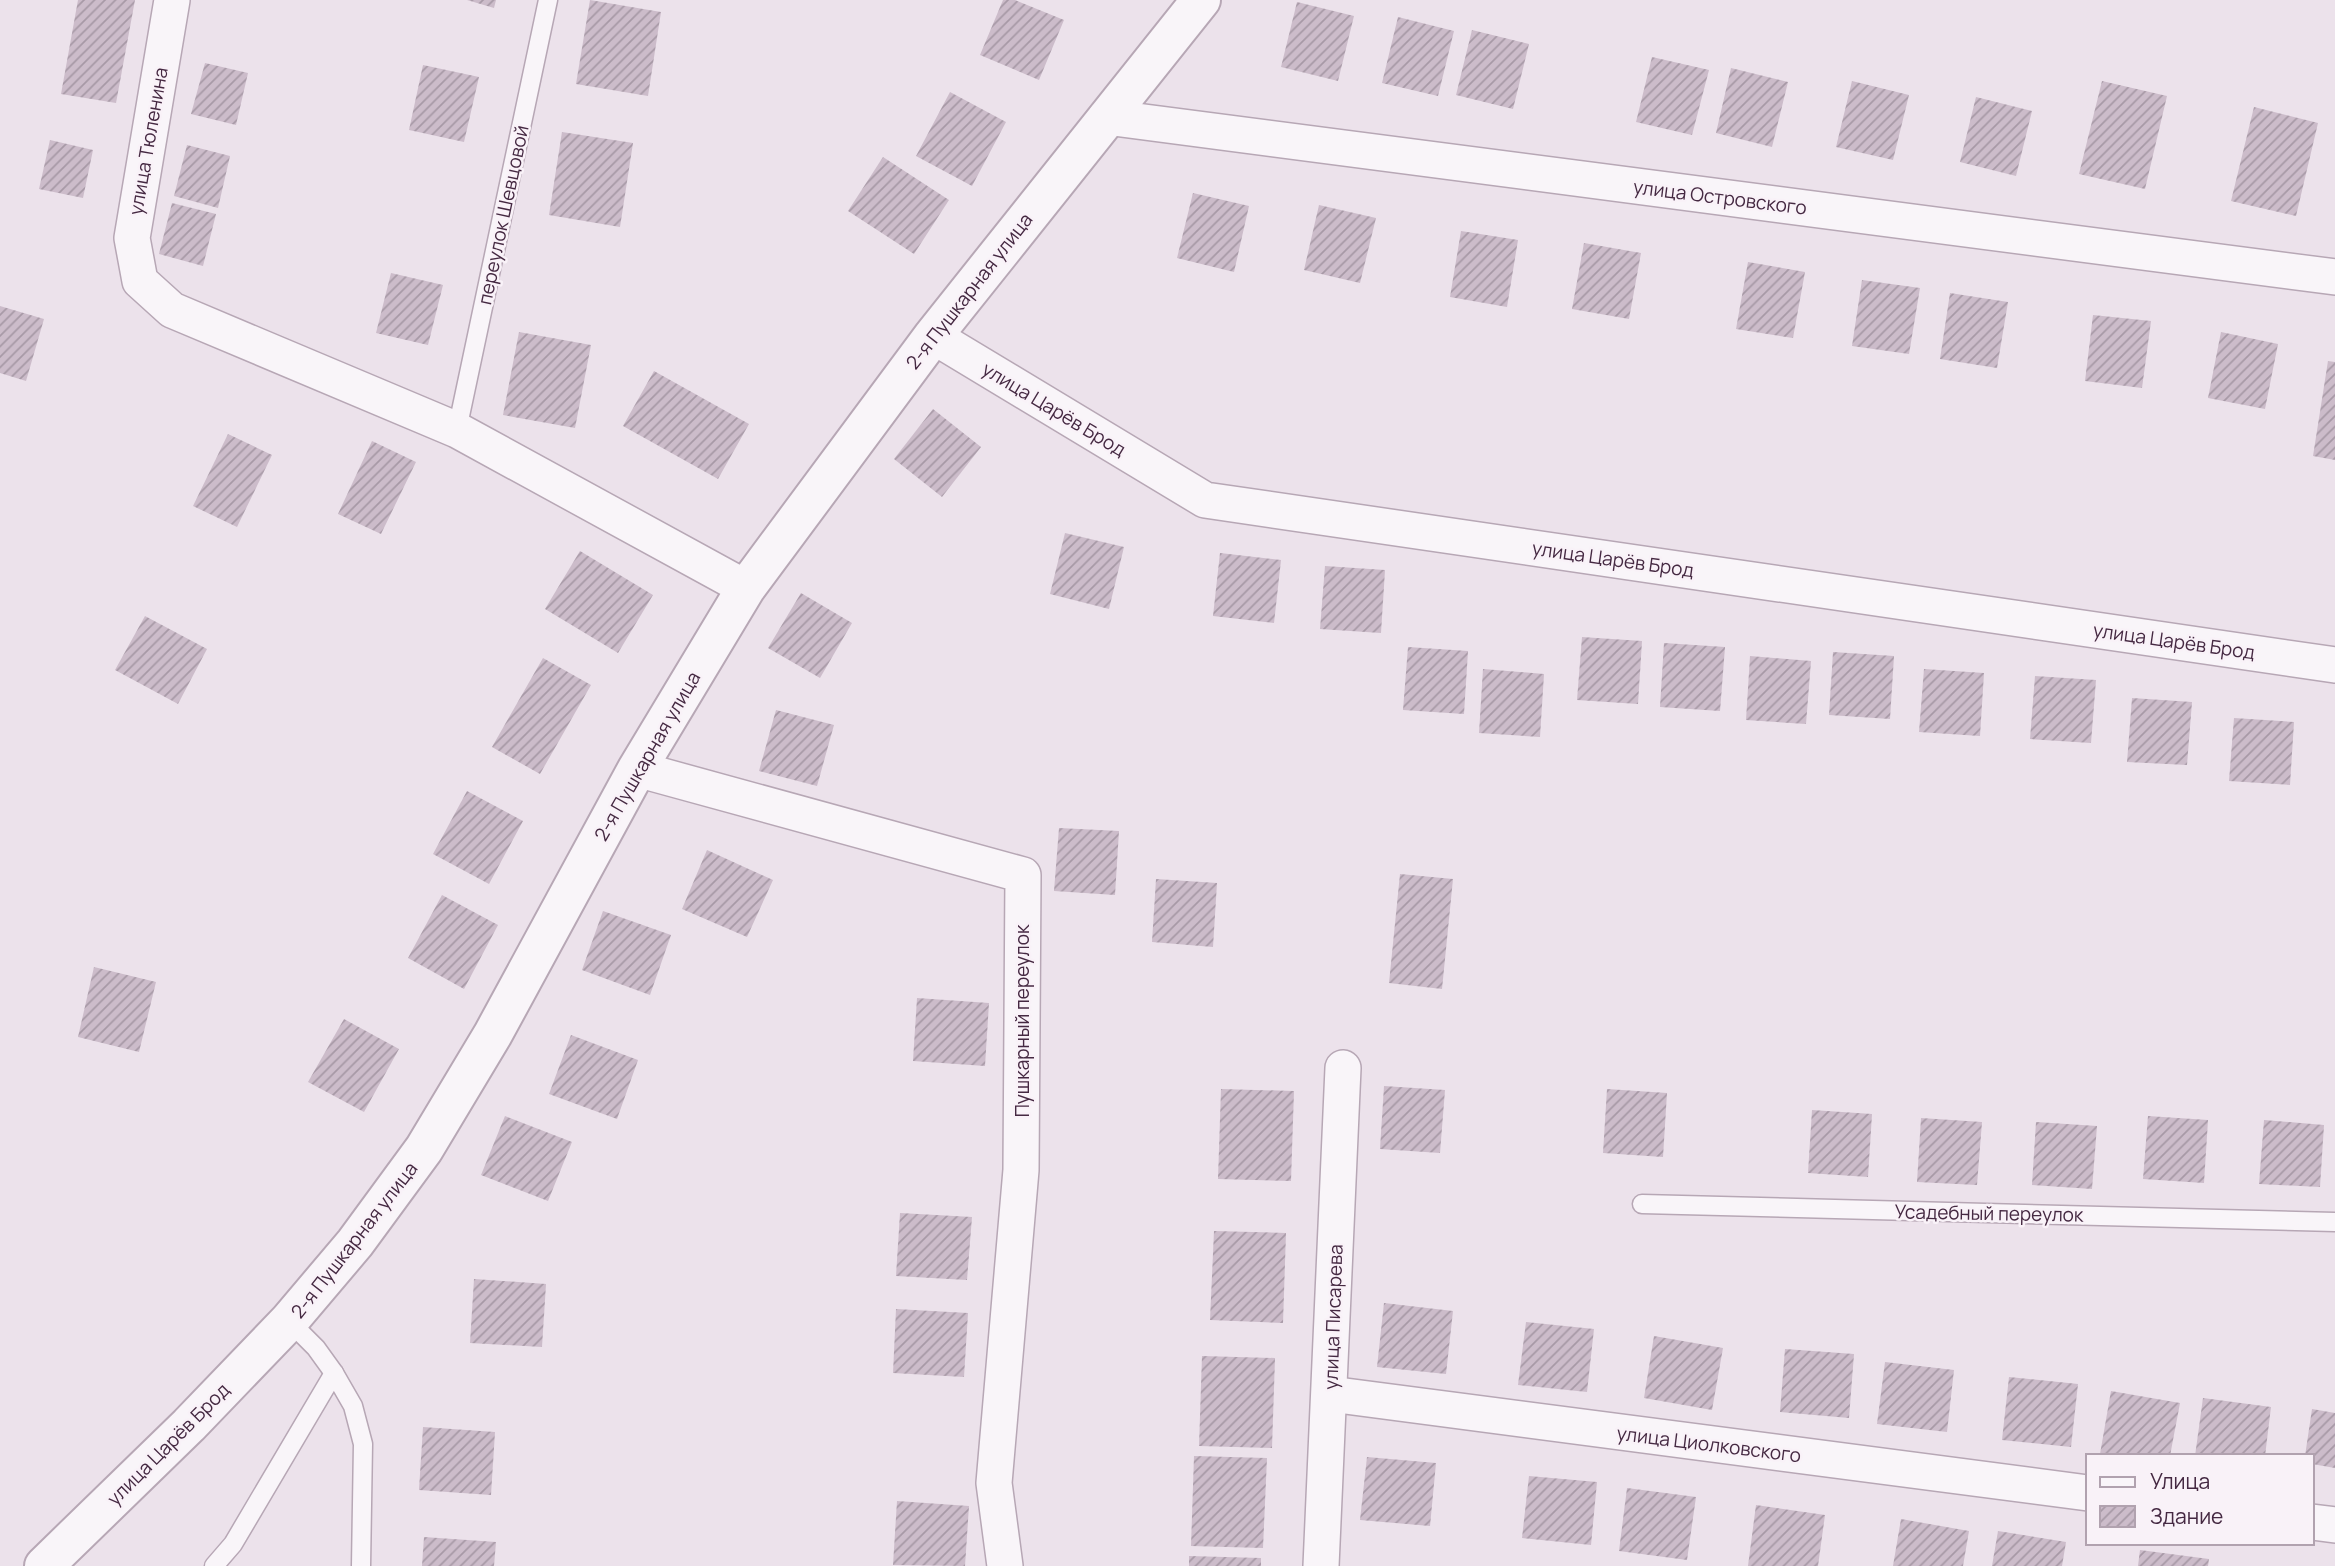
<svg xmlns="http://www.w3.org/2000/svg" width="2335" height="1566" viewBox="0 0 2335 1566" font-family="Manrope,sans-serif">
	<defs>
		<pattern id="building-hatch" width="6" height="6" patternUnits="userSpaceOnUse" patternTransform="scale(1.75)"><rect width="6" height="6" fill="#ccbcca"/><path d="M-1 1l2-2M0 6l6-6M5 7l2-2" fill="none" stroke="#a799a6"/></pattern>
	</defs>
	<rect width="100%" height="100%" fill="#ece2eb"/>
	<g fill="url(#building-hatch)">
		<path d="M78,0H135L116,103L61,94Z"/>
		<path d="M467,0H496L494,8Z"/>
		<path d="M590,0L661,12L648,96L576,84Z"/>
		<path d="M1003,0H1015L1064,20L1039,80L980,55Z"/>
		<path d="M1297,2L1354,16L1338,81L1281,67Z"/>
		<path d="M1398,17L1454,31L1438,96L1382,83Z"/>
		<path d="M1472,30L1529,44L1513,109L1456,95Z"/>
		<path d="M1652,57L1709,70L1692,135L1636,122Z"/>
		<path d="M205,63L248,73L236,125L191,114Z"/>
		<path d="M423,65L479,77L464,142L409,130Z"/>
		<path d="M1731,68L1788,82L1772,147L1716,133Z"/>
		<path d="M1852,81L1909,95L1893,160L1836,147Z"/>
		<path d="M2102,81L2167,96L2145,189L2079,174Z"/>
		<path d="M950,92L1006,122L972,186L916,156Z"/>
		<path d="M1976,97L2032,111L2016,176L1960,162Z"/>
		<path d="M2254,107L2318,123L2296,216L2231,201Z"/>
		<path d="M562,132L633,143L620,227L549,215Z"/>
		<path d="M50,140L93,150L83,198L39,189Z"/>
		<path d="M187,145L230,156L218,208L174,196Z"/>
		<path d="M883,157L949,200L914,254L848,211Z"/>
		<path d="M1193,193L1249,206L1234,272L1177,258Z"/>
		<path d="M172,203L216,214L203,266L159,254Z"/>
		<path d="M1319,205L1376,218L1360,283L1304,270Z"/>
		<path d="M1461,231L1518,240L1507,307L1450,297Z"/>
		<path d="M1584,243L1641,253L1629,319L1572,309Z"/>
		<path d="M1748,262L1805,272L1793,338L1736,329Z"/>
		<path d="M391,273L443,285L428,345L376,333Z"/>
		<path d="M1862,280L1920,288L1909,354L1852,346Z"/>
		<path d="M1950,293L2008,302L1997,368L1940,359Z"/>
		<path d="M0,306L44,319L26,381L0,373Z"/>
		<path d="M2093,315L2151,321L2142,388L2085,381Z"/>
		<path d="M519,332L591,345L575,428L503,415Z"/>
		<path d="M2221,332L2278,344L2265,409L2208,398Z"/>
		<path d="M2328,361L2335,362V460L2313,456Z"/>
		<path d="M654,371L749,424L718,479L623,426Z"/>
		<path d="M933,409L981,447L942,497L894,459Z"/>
		<path d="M228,434L272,455L237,527L193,506Z"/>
		<path d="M372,441L416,462L381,534L338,514Z"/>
		<path d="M1065,533L1124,547L1109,609L1050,594Z"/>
		<path d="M580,551L653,595L618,653L545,609Z"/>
		<path d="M1220,553L1281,560L1274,623L1213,616Z"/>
		<path d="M1325,566L1385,570L1381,633L1320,629Z"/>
		<path d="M801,593L852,623L820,678L768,648Z"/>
		<path d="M145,616L207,649L178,704L115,670Z"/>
		<path d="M1582,637L1642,641L1638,704L1577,700Z"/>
		<path d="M1664,643L1725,647L1720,711L1660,707Z"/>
		<path d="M1408,647L1468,651L1464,714L1403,710Z"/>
		<path d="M1833,652L1894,656L1890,719L1829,715Z"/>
		<path d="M1750,656L1811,661L1806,724L1746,720Z"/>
		<path d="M543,658L591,685L540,774L492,747Z"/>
		<path d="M1483,669L1544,674L1540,737L1479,733Z"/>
		<path d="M1924,669L1984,673L1980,736L1919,732Z"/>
		<path d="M2035,676L2096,680L2091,743L2030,739Z"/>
		<path d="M2132,698L2192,702L2187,765L2127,762Z"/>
		<path d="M776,710L834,725L817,786L759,771Z"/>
		<path d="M2234,718L2294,722L2290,785L2229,781Z"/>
		<path d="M467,791L523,821L489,884L433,854Z"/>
		<path d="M1059,828L1119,831L1115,895L1054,891Z"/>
		<path d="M707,850L773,880L747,937L682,909Z"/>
		<path d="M1400,874L1453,879L1442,989L1389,983Z"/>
		<path d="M1156,879L1217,883L1213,947L1152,942Z"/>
		<path d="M442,895L498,925L464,989L408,958Z"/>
		<path d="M603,911L671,935L650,995L582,970Z"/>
		<path d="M94,967L156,982L139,1052L78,1037Z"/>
		<path d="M917,998L989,1003L985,1066L913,1061Z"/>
		<path d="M344,1019L399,1049L364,1112L308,1082Z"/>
		<path d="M571,1035L638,1060L617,1119L549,1094Z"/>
		<path d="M1384,1086L1445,1090L1440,1153L1380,1149Z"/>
		<path d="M1221,1089L1294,1091L1291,1181L1218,1179Z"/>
		<path d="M1607,1089L1667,1093L1663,1157L1603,1153Z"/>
		<path d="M1812,1110L1872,1114L1868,1177L1808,1173Z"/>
		<path d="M505,1116L572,1142L548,1201L481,1175Z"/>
		<path d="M2148,1116L2208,1120L2204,1183L2143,1179Z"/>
		<path d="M1921,1118L1982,1122L1977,1185L1917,1182Z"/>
		<path d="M2264,1120L2324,1125L2320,1187L2259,1184Z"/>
		<path d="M2036,1122L2097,1126L2092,1189L2032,1185Z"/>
		<path d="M900,1213L972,1217L967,1280L896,1276Z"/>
		<path d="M1214,1231L1286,1233L1283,1323L1210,1320Z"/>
		<path d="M474,1279L546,1284L542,1347L470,1343Z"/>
		<path d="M1384,1303L1453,1311L1446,1374L1377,1367Z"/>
		<path d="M896,1309L968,1313L964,1377L893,1373Z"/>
		<path d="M1526,1322L1594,1329L1587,1392L1518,1385Z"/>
		<path d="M1654,1336L1723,1348L1712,1410L1644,1398Z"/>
		<path d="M1785,1349L1854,1354L1849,1418L1780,1412Z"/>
		<path d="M1202,1356L1275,1358L1272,1448L1199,1446Z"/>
		<path d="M1885,1362L1954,1370L1947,1432L1877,1424Z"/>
		<path d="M2009,1377L2078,1384L2071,1447L2002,1440Z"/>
		<path d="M2111,1391L2180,1403L2170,1456L2100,1454Z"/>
		<path d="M2203,1398L2271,1407L2265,1456H2195Z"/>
		<path d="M2312,1409L2335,1413V1468L2312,1464V1456H2305Z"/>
		<path d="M423,1427L495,1432L491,1495L419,1490Z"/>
		<path d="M1194,1456L1267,1458L1263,1548L1191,1546Z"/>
		<path d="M1367,1457L1436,1463L1430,1526L1360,1520Z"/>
		<path d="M1529,1476L1597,1482L1591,1545L1522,1538Z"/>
		<path d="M1627,1488L1696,1497L1687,1560L1619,1551Z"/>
		<path d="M897,1501L969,1506L965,1566L893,1565Z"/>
		<path d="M1756,1505L1825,1515L1818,1566H1748Z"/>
		<path d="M1901,1519L1969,1531L1963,1566H1893Z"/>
		<path d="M1998,1531L2066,1542L2062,1566H1992Z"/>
		<path d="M424,1537L496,1542L494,1566H422Z"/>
		<path d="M2140,1550L2209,1559L2208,1566H2138Z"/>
		<path d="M1189,1556L1261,1558V1566H1189Z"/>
	</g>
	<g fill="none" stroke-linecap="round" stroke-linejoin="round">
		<defs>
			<g id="service">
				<path d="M457,430L548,0"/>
				<path d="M1642,1204L2335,1222"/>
				<path d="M289,1321L316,1348L334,1373L353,1406L363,1444L361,1566"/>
				<path d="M214,1566L233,1544L334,1373"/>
			</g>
			<g id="minor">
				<path d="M172,0L132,238L140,281L172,310L457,430L746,588"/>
				<path d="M1106,117L2335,277"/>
				<path d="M933,336L1205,500L2335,665"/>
				<path d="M637,769L1023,875L1021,1170L994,1483L1005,1566"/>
				<path d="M1330,1394L2088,1493"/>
				<path d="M2312,1522L2335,1525"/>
				<path d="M1321,1566L1343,1068"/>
			</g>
			<path id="tertiary" d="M44,1566L189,1425L289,1321L355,1243L424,1149L493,1034L637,769L746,588L933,336L1201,0"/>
		</defs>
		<use href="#service" stroke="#b7a7b5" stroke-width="21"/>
		<use href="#minor" stroke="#b7a7b5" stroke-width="38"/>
		<use href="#tertiary" stroke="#b7a7b5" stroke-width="42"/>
		<use href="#service" stroke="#f9f5f9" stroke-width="18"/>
		<use href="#minor" stroke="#f9f5f9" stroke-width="35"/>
		<use href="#tertiary" stroke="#f9f5f9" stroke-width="38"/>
	</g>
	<g text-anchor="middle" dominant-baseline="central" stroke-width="5" stroke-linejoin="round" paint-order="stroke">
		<g font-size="19" fill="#452942" stroke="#f9f2f8">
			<text transform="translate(148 141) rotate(-80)">улица Тюленина</text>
			<text transform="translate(1720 197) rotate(7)">улица Островского</text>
			<text transform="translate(503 215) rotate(-78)">переулок Шевцовой</text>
			<text transform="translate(969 291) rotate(-52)">2-я Пушкарная улица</text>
			<text transform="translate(1054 409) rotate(31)">улица Царёв Брод</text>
			<text transform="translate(1613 559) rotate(8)">улица Царёв Брод</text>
			<text transform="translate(2174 641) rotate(8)">улица Царёв Брод</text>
			<text transform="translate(647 756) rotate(-60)">2-я Пушкарная улица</text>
			<text transform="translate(1022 1021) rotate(-90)">Пушкарный переулок</text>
			<text transform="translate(1989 1213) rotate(1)">Усадебный переулок</text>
			<text transform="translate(354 1240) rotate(-52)">2-я Пушкарная улица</text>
			<text transform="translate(1333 1317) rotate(-88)">улица Писарева</text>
			<text transform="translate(168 1444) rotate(-45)">улица Царёв Брод</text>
			<text transform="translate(1709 1444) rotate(7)">улица Циолковского</text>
		</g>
	</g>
	<rect x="2086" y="1454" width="228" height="91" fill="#f9f2f8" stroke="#b1a2af" stroke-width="2"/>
	<rect x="2100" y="1477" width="35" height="10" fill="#f9f5f9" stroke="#b1a2af" stroke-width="2"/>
	<text x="2150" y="1489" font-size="21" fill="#452942">Улица</text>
	<rect x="2100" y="1506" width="35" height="21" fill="url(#building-hatch)" stroke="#b1a2af" stroke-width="2"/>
	<text x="2150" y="1524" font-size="21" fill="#452942">Здание</text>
</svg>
